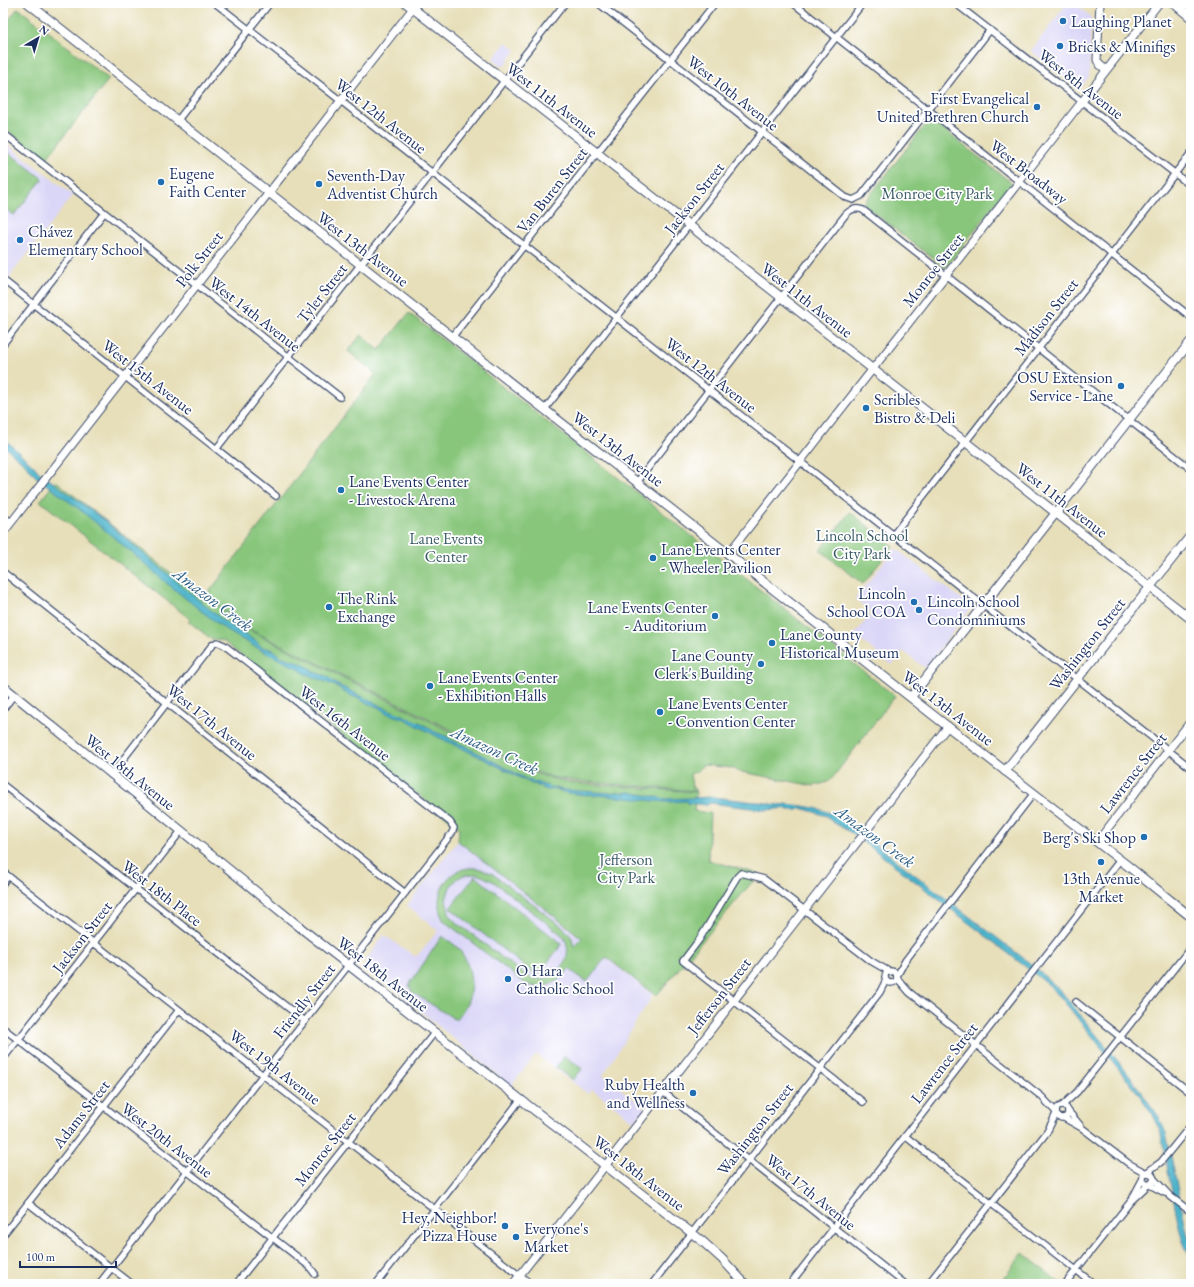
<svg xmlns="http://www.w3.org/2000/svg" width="1194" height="1287" viewBox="0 0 1194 1287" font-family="'EB Garamond',serif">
	<rect width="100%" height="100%" fill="#fff"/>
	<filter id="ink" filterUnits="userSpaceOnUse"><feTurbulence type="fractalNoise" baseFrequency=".025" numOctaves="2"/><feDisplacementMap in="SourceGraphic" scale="8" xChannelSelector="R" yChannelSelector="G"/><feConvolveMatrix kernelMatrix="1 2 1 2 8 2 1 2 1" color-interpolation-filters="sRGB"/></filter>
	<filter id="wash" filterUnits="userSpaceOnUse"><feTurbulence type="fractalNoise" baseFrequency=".012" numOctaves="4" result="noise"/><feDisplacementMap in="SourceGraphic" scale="16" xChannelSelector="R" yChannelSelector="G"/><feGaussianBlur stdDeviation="0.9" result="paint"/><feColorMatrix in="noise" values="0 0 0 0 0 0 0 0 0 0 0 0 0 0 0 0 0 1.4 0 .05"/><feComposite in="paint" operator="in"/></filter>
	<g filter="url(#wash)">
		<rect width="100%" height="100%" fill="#e7dfb9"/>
		<g fill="#dad6f7">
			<path d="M1067,3H1074L1091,17L1089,77L1079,89L1031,51Z"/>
			<path d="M506,42L516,50L504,67L493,59Z"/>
			<path d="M3,141L73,195L3,285Z"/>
			<path d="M895,548L972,607L925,668L903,651L892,665L854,635L872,613L855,599Z"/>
			<path d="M458,841L653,995L603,1075L645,1108L634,1121L592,1089L588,1094L536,1054L511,1086L363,964L384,935L416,957L438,931L407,905Z"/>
		</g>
		<g fill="#88c67c" stroke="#527a6d" fill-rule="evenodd">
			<path d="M18,8L109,79L47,158L44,159L3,127V27Z"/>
			<path d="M930,119L1012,183L945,268L863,204Z"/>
			<path d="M3,148L43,179L14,215L3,207Z"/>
			<path d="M409,313L895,696L834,776L828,782L814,786L737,771L732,768L703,765L698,771L690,774L692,786L696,791L575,781L551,777L534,771L249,629L206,596L376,374L348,351L361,335L379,350Z"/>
			<path d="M56,481L205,600L207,598L249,630L532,772L550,778L574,783L696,792L694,811L710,813L708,860L759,874L656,996L606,957L587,982L569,969C559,982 543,992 526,984L444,921C431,901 444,870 469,868C477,867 485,870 493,874L564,928L572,938L574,947L582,938L458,841L459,827L223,641L210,638L188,621L190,619L40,501ZM475,874L484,877L494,882L562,935C576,952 561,981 538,979C532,979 526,975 521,972L456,922L450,916L446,900L450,887L458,878L465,875Z"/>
			<path d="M850,512L893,546L863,584L820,550Z"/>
			<path d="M475,876L562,944L537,976L450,908Z"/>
			<path d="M442,936C446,939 451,942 455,945C471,960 476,988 465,1007C463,1011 459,1016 456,1020L412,992L409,985Z"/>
			<path d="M565,1056L582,1069L573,1080L556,1067Z"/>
			<path d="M1023,1253L1060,1283L1059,1284H999Z"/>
		</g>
		<path fill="#4ab2c9" stroke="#327094" d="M3,438L33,465L39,472L99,516L226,623L257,642L261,647L274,650L279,656L295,661L310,668L313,672L326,676L336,684L383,707L421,723L435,732L448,737L451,740L465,746L526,779L550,787L564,790L610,793L617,792L623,793L629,792L666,799L713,797L755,802C764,801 776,807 786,804C812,807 826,808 848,823L1031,964L1061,991L1129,1075L1159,1117L1166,1133L1187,1232L1191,1244V1261L1182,1239L1178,1223L1160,1129L1153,1115L1138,1093L1062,999L1049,985L855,835L831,821L827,816L801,808L798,810H788L785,808L767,810L710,803L707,805L687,803V801L665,802L598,795L596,796L589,794L588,795L567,793L555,789L548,790L542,788L541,786H537L536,784H532L478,756L440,738L405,719L386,713L380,708L364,702L359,698L354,697L342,691L340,688L304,673L299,669L259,649L229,632L200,610L163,580L135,555L78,508L36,477L27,466L3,445Z"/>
	</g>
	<g filter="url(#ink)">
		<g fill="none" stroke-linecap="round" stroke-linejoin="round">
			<defs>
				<g id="minor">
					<path d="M215,3L341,101L525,246L1191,768"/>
					<path d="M598,3L845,197L853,200L861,196L990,30"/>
					<path d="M793,3L1191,317"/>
					<path d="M955,3L1191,186"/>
					<path d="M177,121L270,3"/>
					<path d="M3,133L340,397"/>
					<path d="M3,280L276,496"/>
					<path d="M453,336L715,3"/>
					<path d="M3,344L104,213"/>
					<path d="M545,409L863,3"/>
					<path d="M217,448L565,3"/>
					<path d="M638,481L846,214C851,209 856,207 863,210L1191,469"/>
					<path d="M3,516L11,522"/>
					<path d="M893,535L1191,153"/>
					<path d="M3,572L405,893"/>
					<path d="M3,709L14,695"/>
					<path d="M3,785L305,1021"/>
					<path d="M3,872L520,1276"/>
					<path d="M3,883L8,876"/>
					<circle cx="891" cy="977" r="6"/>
					<path d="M897,976L905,961L1034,793"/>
					<path d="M897,978L909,992L1042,1097L1056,1112"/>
					<path d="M1076,1002L1191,1093"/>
					<path d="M3,1028L309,1266L315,1274"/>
					<path d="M3,1059L181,831"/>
					<path d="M663,1092L905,1284"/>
					<path d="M863,1102L683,961L699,940L737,877L741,873L764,879L871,961L890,972"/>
					<path d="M1063,1105L1077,1092L1191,947"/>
					<circle cx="1062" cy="1112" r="6"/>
					<path d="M1069,1112L1080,1125"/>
					<path d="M1064,1118L1082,1128L1128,1163L1146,1173"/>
					<path d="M905,1136L1094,1284"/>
					<path d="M1148,1173L1152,1174L1154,1179L1152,1183L1147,1185L1143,1181V1175L1161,1162L1191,1125"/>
					<path d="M1154,1179L1170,1196L1191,1212"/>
					<path d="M1150,1185L1165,1193"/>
					<path d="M1133,1197L1142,1180"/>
					<path d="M28,1203L132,1284"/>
					<path d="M3,1235L179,1010"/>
					<path d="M99,1284L452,833L454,828L450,822L224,645L217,642L212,645L111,775"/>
					<path d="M236,1284L435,1032"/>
					<path d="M376,1284L521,1099"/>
					<path d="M652,1284L880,992L886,980"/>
					<path d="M790,1284L1120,860"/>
					<path d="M928,1284L1047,1132L1056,1114"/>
					<path d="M1065,1284L1131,1201L1148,1185"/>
				</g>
				<g id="tertiary">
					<path d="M1100,3L1097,60L1099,64L1106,70"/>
					<path d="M3,533L417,3"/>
					<path d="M728,554L1159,3"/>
					<path d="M1097,842L1191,721"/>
					<path d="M520,1276L530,1284"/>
					<path d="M513,1284L948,726"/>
				</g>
				<g id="secondary">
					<path d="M28,3L938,719L1128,866L1191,917"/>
					<path d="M406,3L1191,619"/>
					<path d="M3,686L306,932L702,1241L722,1259L745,1284"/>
					<path d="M911,697L1191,341"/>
					<path d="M1005,771L1191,535"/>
				</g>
				<path id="primary" d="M1174,3L1191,17"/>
			</defs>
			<use href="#minor" stroke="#3a496c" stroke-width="8"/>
			<use href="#tertiary" stroke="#3a496c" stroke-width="9"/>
			<use href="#secondary" stroke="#3a496c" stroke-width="10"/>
			<use href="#primary" stroke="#3a496c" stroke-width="11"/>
			<use href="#minor" stroke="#fff" stroke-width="5.5"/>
			<use href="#tertiary" stroke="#fff" stroke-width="7"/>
			<use href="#secondary" stroke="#fff" stroke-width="8"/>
			<use href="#primary" stroke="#fff" stroke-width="9"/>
		</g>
	</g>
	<g fill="#1f6fb2" stroke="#fff" stroke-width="1.5">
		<circle cx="1063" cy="21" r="4"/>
		<circle cx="1060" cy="46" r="4"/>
		<circle cx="1037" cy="107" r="4"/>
		<circle cx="161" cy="182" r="4"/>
		<circle cx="319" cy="184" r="4"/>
		<circle cx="20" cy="240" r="4"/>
		<circle cx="1121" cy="386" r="4"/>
		<circle cx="866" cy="408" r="4"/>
		<circle cx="341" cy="490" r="4"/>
		<circle cx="653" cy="558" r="4"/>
		<circle cx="914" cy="602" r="4"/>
		<circle cx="329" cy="607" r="4"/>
		<circle cx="919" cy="610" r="4"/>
		<circle cx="715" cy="616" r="4"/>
		<circle cx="772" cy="643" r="4"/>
		<circle cx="761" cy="664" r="4"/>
		<circle cx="430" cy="686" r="4"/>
		<circle cx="660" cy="712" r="4"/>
		<circle cx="1144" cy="837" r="4"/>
		<circle cx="1101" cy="862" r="4"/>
		<circle cx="508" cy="979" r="4"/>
		<circle cx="693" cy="1093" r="4"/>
		<circle cx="505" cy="1226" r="4"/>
		<circle cx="516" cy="1237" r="4"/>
	</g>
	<g text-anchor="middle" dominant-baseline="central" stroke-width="3.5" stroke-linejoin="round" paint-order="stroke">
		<g font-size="16" fill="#1b2f5e" stroke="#fff" text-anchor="start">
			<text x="1071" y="21">Laughing Planet</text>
			<text x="1068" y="46">Bricks &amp; Minifigs</text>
			<text x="1029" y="98" text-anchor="end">First Evangelical<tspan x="1029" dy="18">United Brethren Church</tspan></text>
			<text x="169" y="173">Eugene<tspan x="169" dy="18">Faith Center</tspan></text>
			<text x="327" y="175">Seventh-Day<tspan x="327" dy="18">Adventist Church</tspan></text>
			<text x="28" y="231">Chávez<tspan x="28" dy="18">Elementary School</tspan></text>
			<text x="1113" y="377" text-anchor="end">OSU Extension<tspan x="1113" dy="18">Service - Lane</tspan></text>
			<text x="874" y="399">Scribles<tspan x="874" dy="18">Bistro &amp; Deli</tspan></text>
			<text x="349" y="481">Lane Events Center<tspan x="349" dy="18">- Livestock Arena</tspan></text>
			<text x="661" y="549">Lane Events Center<tspan x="661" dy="18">- Wheeler Pavilion</tspan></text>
			<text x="906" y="593" text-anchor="end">Lincoln<tspan x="906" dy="18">School COA</tspan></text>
			<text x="337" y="598">The Rink<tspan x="337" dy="18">Exchange</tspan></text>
			<text x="927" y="601">Lincoln School<tspan x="927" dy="18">Condominiums</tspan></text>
			<text x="707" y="607" text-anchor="end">Lane Events Center<tspan x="707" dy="18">- Auditorium</tspan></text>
			<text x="780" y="634">Lane County<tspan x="780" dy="18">Historical Museum</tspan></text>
			<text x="753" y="655" text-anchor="end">Lane County<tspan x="753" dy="18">Clerk's Building</tspan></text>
			<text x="438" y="677">Lane Events Center<tspan x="438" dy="18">- Exhibition Halls</tspan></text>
			<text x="668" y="703">Lane Events Center<tspan x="668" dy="18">- Convention Center</tspan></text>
			<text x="1136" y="837" text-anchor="end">Berg's Ski Shop</text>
			<text x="1101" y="878" text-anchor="middle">13th Avenue<tspan x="1101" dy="18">Market</tspan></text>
			<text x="516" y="970">O Hara<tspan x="516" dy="18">Catholic School</tspan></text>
			<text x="685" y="1084" text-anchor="end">Ruby Health<tspan x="685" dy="18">and Wellness</tspan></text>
			<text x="497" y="1217" text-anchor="end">Hey, Neighbor!<tspan x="497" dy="18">Pizza House</tspan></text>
			<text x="524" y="1228">Everyone's<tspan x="524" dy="18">Market</tspan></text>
		</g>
		<g font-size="16" fill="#1b2f5e" stroke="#fff">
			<text transform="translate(1081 84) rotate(38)">West 8th Avenue</text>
			<text transform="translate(733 93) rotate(38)">West 10th Avenue</text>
			<text transform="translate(552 100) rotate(38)">West 11th Avenue</text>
			<text transform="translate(381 116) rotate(38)">West 12th Avenue</text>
			<text transform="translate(1029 172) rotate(38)">West Broadway</text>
			<text transform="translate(552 190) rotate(-52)">Van Buren Street</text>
			<text transform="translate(694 198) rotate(-52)">Jackson Street</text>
			<text transform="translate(363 249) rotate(38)">West 13th Avenue</text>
			<text transform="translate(199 259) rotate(-52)">Polk Street</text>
			<text transform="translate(933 270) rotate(-52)">Monroe Street</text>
			<text transform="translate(322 293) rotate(-52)">Tyler Street</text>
			<text transform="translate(807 300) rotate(38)">West 11th Avenue</text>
			<text transform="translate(255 314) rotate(38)">West 14th Avenue</text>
			<text transform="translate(1046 317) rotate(-52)">Madison Street</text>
			<text transform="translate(711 375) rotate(38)">West 12th Avenue</text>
			<text transform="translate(148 377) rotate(38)">West 15th Avenue</text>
			<text transform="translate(618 449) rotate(38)">West 13th Avenue</text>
			<text transform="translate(1062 500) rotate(38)">West 11th Avenue</text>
			<text transform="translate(1087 644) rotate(-52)">Washington Street</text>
			<text transform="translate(948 708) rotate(38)">West 13th Avenue</text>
			<text transform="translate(212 722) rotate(39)">West 17th Avenue</text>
			<text transform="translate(345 723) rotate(38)">West 16th Avenue</text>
			<text transform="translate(130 772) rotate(39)">West 18th Avenue</text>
			<text transform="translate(1133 773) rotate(-52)">Lawrence Street</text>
			<text transform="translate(162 893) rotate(38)">West 18th Place</text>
			<text transform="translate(82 937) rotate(-52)">Jackson Street</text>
			<text transform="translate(383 974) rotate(38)">West 18th Avenue</text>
			<text transform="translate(719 996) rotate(-52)">Jefferson Street</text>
			<text transform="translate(304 1001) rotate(-52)">Friendly Street</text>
			<text transform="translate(944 1063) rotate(-52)">Lawrence Street</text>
			<text transform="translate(275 1067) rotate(38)">West 19th Avenue</text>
			<text transform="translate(81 1114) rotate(-52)">Adams Street</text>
			<text transform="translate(755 1129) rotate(-52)">Washington Street</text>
			<text transform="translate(167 1140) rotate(38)">West 20th Avenue</text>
			<text transform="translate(325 1149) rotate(-52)">Monroe Street</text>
			<text transform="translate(639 1173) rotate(38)">West 18th Avenue</text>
			<text transform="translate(811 1192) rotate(39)">West 17th Avenue</text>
		</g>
		<g font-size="16" fill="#3c5c67" stroke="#fff">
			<text x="937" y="193">Monroe City Park</text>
			<text x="862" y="535">Lincoln School<tspan x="862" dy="18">City Park</tspan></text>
			<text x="446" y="538">Lane Events<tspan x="446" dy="18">Center</tspan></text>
			<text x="626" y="859">Jefferson<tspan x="626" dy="18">City Park</tspan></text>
		</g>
		<g font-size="17" font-style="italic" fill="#2b5d83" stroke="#fff">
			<text transform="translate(213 599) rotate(37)">Amazon Creek</text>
			<text transform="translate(495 750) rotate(25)">Amazon Creek</text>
			<text transform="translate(875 836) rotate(36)">Amazon Creek</text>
		</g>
	</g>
	<rect width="1194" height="1287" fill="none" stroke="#fff" stroke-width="16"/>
	<g transform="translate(38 38) rotate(38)" stroke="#ffffff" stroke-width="3" paint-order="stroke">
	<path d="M0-3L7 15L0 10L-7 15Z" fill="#1b2f5e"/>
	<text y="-6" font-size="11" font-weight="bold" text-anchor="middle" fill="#1b2f5e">N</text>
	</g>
	<path d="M20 1261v6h96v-6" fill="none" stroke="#1b2f5e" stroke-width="2"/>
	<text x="26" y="1261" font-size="12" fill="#1b2f5e" stroke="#ffffff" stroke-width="3" paint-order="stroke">100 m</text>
</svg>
